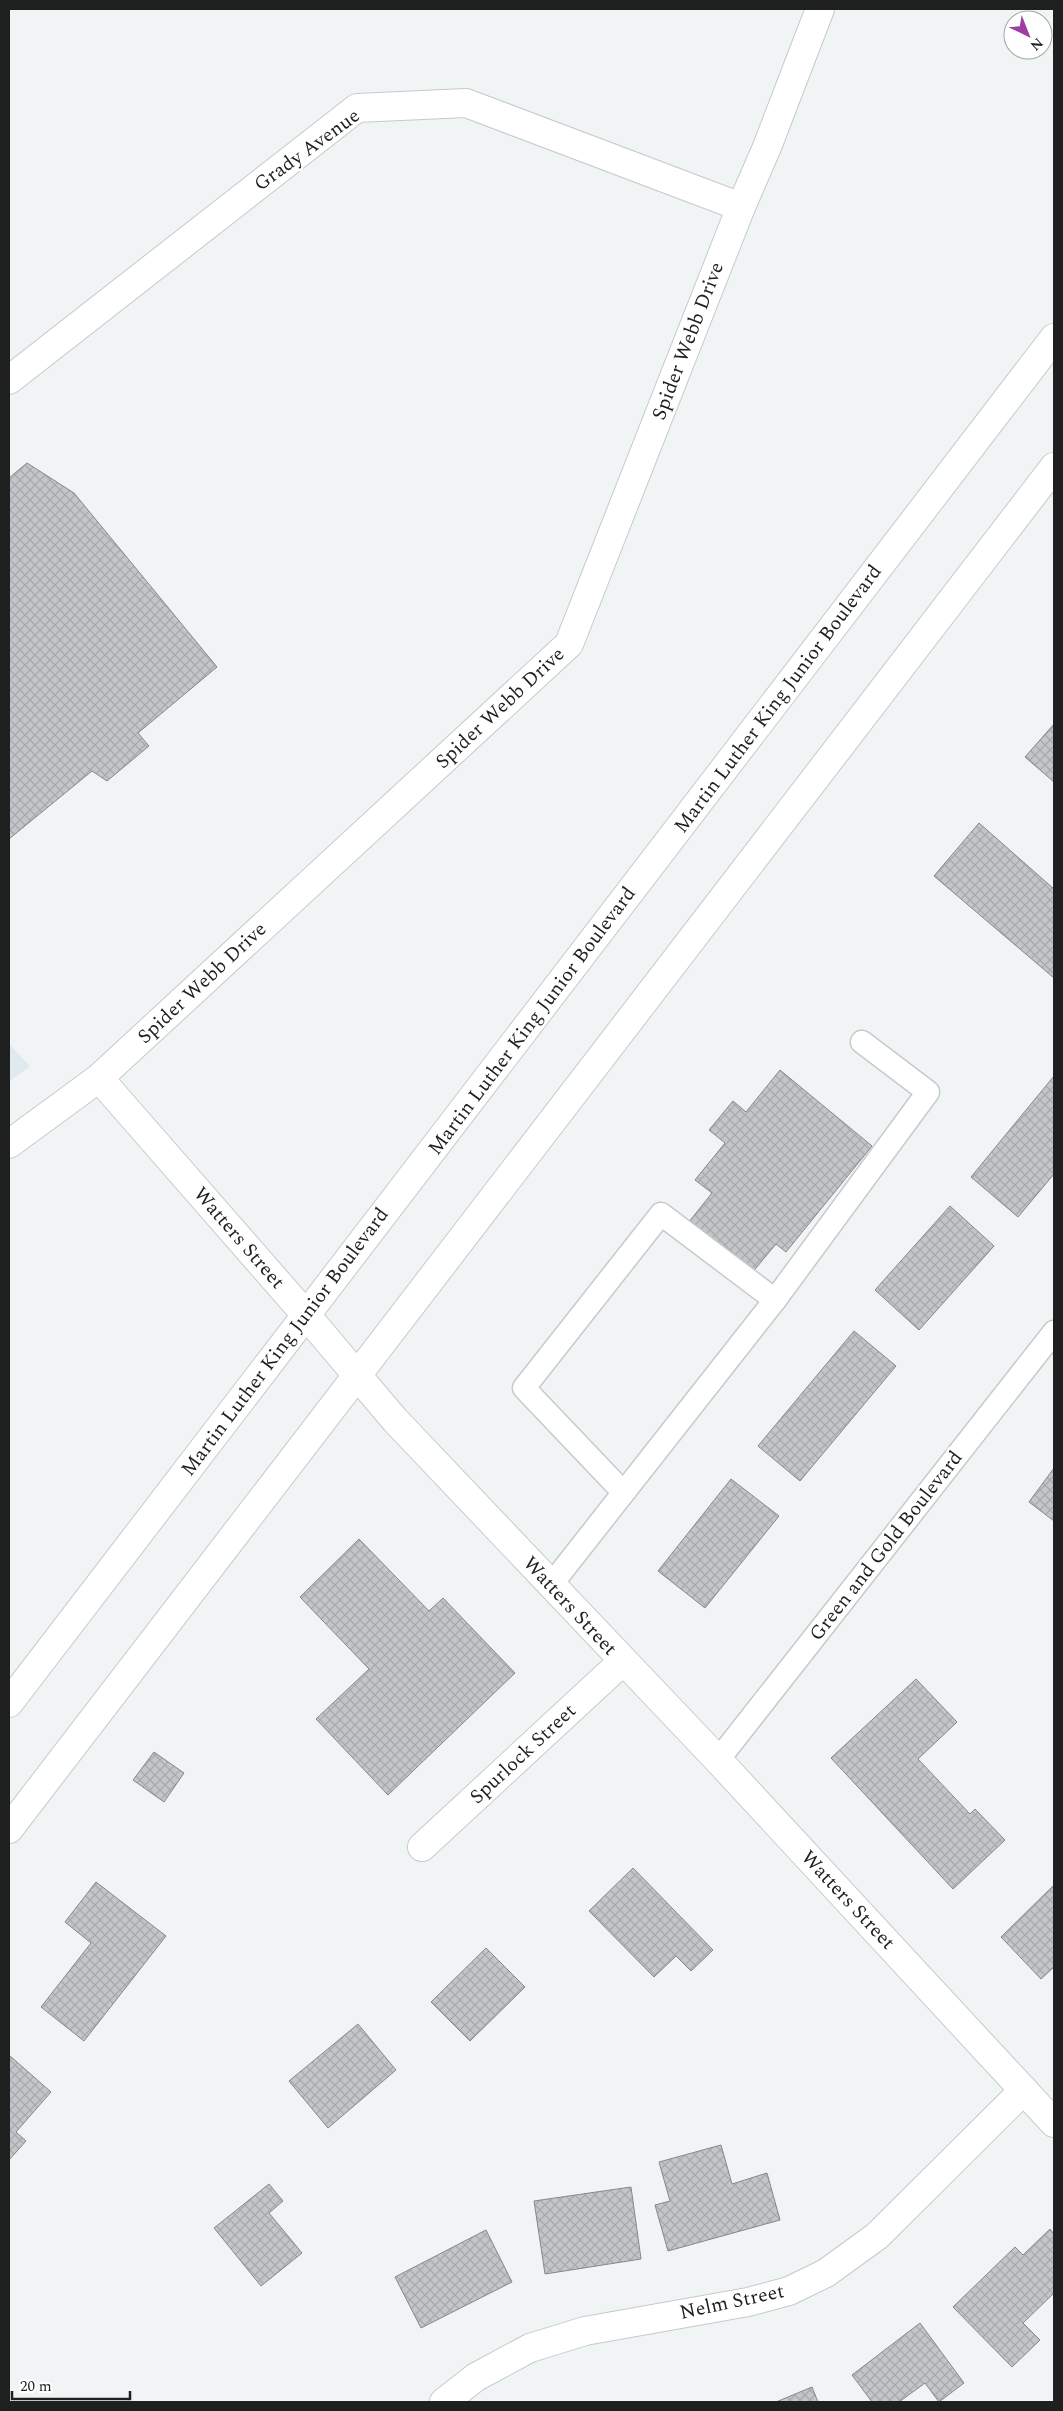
<svg xmlns="http://www.w3.org/2000/svg" width="1063" height="2411" viewBox="0 0 1063 2411" font-family="Spectral,serif">
	<defs>
		<pattern id="building-cross-hatch" width="8" height="8" patternUnits="userSpaceOnUse" patternTransform="scale(1.25)"><rect width="8" height="8" fill="#c3c6c8"/><path d="M0 0l8 8M0 8l8-8" fill="none" stroke="#a7aaac"/></pattern>
	</defs>
	<rect width="100%" height="100%" fill="#f0f4f5"/>
	<path fill="#deeaee" d="M9,1044L30,1066L9,1082Z"/>
	<g fill="url(#building-cross-hatch)" stroke="#85888a">
		<path d="M27,463L74,493L217,667L138,733L149,746L107,781L92,771L9,839V478Z"/>
		<path d="M1054,724V782L1025,757Z"/>
		<path d="M979,823L1054,889V978L934,876Z"/>
		<path d="M780,1070L872,1146L786,1252L776,1244L751,1274L688,1223L712,1193L695,1180L725,1143L709,1130L733,1101L746,1112Z"/>
		<path d="M1054,1076V1174L1018,1217L971,1177Z"/>
		<path d="M950,1206L994,1246L919,1330L875,1290Z"/>
		<path d="M854,1331L896,1366L800,1481L758,1446Z"/>
		<path d="M1054,1468V1521L1029,1502Z"/>
		<path d="M731,1479L779,1516L705,1608L658,1571Z"/>
		<path d="M359,1539L429,1611L443,1598L515,1673L388,1795L316,1719L369,1669L300,1597Z"/>
		<path d="M916,1679L957,1722L918,1759L970,1814L975,1809L1005,1840L953,1889L831,1758Z"/>
		<path d="M154,1752L184,1773L164,1802L133,1780Z"/>
		<path d="M633,1868L713,1950L691,1971L676,1956L654,1977L589,1911Z"/>
		<path d="M96,1882L166,1936L84,2041L41,2007L91,1943L65,1922Z"/>
		<path d="M1054,1885V1967L1041,1979L1001,1937Z"/>
		<path d="M486,1948L525,1987L470,2041L431,2002Z"/>
		<path d="M358,2024L396,2070L328,2128L289,2081Z"/>
		<path d="M9,2055L51,2092L16,2132L26,2141L9,2160Z"/>
		<path d="M721,2145L732,2184L767,2173L780,2220L668,2251L655,2205L670,2201L659,2162Z"/>
		<path d="M269,2184L283,2201L269,2213L302,2253L261,2286L214,2228Z"/>
		<path d="M631,2187L641,2259L545,2274L534,2201Z"/>
		<path d="M1050,2229L1054,2234V2293L1023,2323L1040,2340L1012,2367L953,2307L1015,2247L1023,2255Z"/>
		<path d="M486,2230L512,2282L421,2328L395,2277Z"/>
		<path d="M920,2323L964,2383L939,2402L925,2383L899,2402H872L852,2375Z"/>
		<path d="M812,2387L818,2402H776Z"/>
	</g>
	<g fill="none" stroke-linecap="round" stroke-linejoin="round">
		<defs>
			<g id="service">
				<path d="M623,1492L524,1388L661,1214L775,1300"/>
				<path d="M551,1585L775,1300L928,1092L862,1042"/>
				<path d="M718,1760L1054,1332"/>
			</g>
			<g id="minor">
				<path d="M9,380L357,108L466,103L741,207"/>
				<path d="M99,1078L306,1315L395,1420L718,1760L1054,2123"/>
				<path d="M9,1144L99,1078L569,644L741,207L767,147L820,9"/>
				<path d="M422,1847L623,1661"/>
				<path d="M444,2402L476,2377L530,2348L585,2331L748,2302L789,2291L826,2273L877,2236L1024,2090"/>
			</g>
			<g id="secondary">
				<path d="M9,1703L1054,338"/>
				<path d="M9,1829L1054,467"/>
			</g>
		</defs>
		<use href="#service" stroke="#c6cacb" stroke-width="25"/>
		<use href="#minor" stroke="#c6cacb" stroke-width="30"/>
		<use href="#secondary" stroke="#c6cacb" stroke-width="30"/>
		<use href="#service" stroke="#fff" stroke-width="22"/>
		<use href="#minor" stroke="#fff" stroke-width="28"/>
		<use href="#secondary" stroke="#fff" stroke-width="28"/>
	</g>
	<g text-anchor="middle" dominant-baseline="central" stroke-width="5" stroke-linejoin="round" paint-order="stroke">
		<g font-size="20" fill="#1e2020" stroke="#fff">
			<text transform="translate(307 150) rotate(-36)">Grady Avenue</text>
			<text transform="translate(688 341) rotate(-69)">Spider Webb Drive</text>
			<text transform="translate(778 699) rotate(-53)">Martin Luther King Junior Boulevard</text>
			<text transform="translate(500 708) rotate(-43)">Spider Webb Drive</text>
			<text transform="translate(202 983) rotate(-43)">Spider Webb Drive</text>
			<text transform="translate(532 1021) rotate(-53)">Martin Luther King Junior Boulevard</text>
			<text transform="translate(239 1238) rotate(49)">Watters Street</text>
			<text transform="translate(285 1342) rotate(-53)">Martin Luther King Junior Boulevard</text>
			<text transform="translate(886 1546) rotate(-52)">Green and Gold Boulevard</text>
			<text transform="translate(570 1606) rotate(47)">Watters Street</text>
			<text transform="translate(523 1754) rotate(-43)">Spurlock Street</text>
			<text transform="translate(848 1900) rotate(47)">Watters Street</text>
			<text transform="translate(732 2302) rotate(-12)">Nelm Street</text>
		</g>
	</g>
	<rect width="1063" height="2411" fill="none" stroke="#1e2020" stroke-width="20"/>
	<g transform="translate(1028 35) rotate(137)"><circle r="24" fill="#ffffff" stroke="#a5a6a6"/>
	<path d="M0-4L9 19L0 12L-9 19Z" fill="#9e3da5"/>
	<text y="-8" font-size="14" font-weight="bold" text-anchor="middle" fill="#1e2020">N</text>
	</g>
	<path d="M12 2391v8h118v-8" fill="none" stroke="#1e2020" stroke-width="2.5"/>
	<text x="20" y="2391" font-size="15" fill="#1e2020" stroke="#ffffff" stroke-width="4" paint-order="stroke">20 m</text>
</svg>
